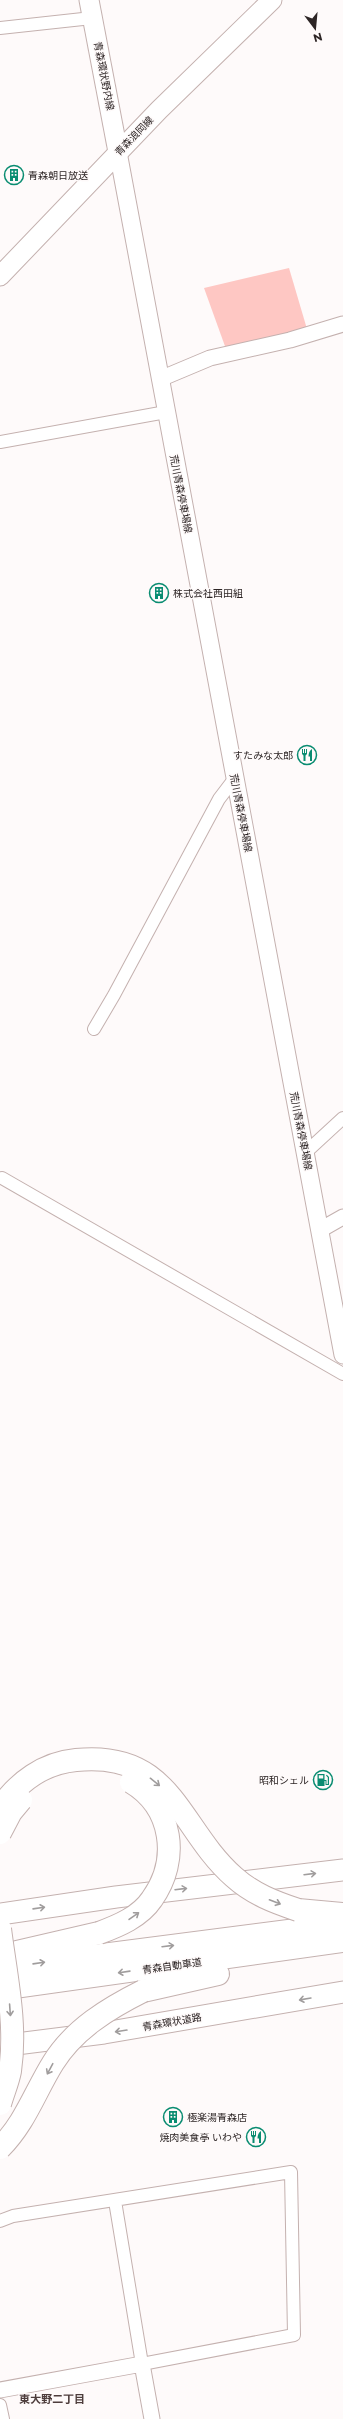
<svg xmlns="http://www.w3.org/2000/svg" width="343" height="2419" viewBox="0 0 343 2419" font-family="Montserrat,'Noto Sans JP',sans-serif">
	<rect width="100%" height="100%" fill="#fefafa"/>
	<path fill="#fec7c3" d="M289,268L307,329L226,349L204,288Z"/>
	<g fill="none" stroke-linecap="round" stroke-linejoin="round">
		<defs>
			<g id="minor">
				<path d="M0,28L92,18"/>
				<path d="M0,442L166,412"/>
				<path d="M94,1029L114,995L219,799L235,778"/>
				<path d="M305,1153L343,1118"/>
				<path d="M2,1178L343,1374"/>
				<path d="M0,2221L13,2216L291,2172L294,2335L142,2364L115,2201"/>
				<path d="M0,2405L3,2419"/>
			</g>
			<g id="tertiary">
				<path d="M160,379L210,358L290,340L343,324"/>
				<path d="M320,1230L343,1217"/>
				<path d="M0,2390L142,2364L152,2419"/>
			</g>
			<path id="secondary" d="M118,152L343,1355"/>
			<g id="primary">
				<path d="M89,0L118,152"/>
				<path d="M0,276L159,110L272,0"/>
			</g>
			<g id="trunk">
				<path d="M0,1914L116,1897L343,1870"/>
				<path d="M0,2046L104,2033L343,1992"/>
			</g>
			<g id="motorway">
				<path d="M298,1910L343,1914"/>
				<path d="M17,1952L99,1933"/>
				<path d="M0,1968L343,1924"/>
				<path d="M0,1989L343,1941"/>
				<path d="M143,1991L218,1974"/>
				<path d="M0,2032V2041"/>
			</g>
		</defs>
		<use href="#minor" stroke="#c4b1af" stroke-width="14"/>
		<use href="#tertiary" stroke="#c4b1af" stroke-width="17"/>
		<use href="#secondary" stroke="#c4b1af" stroke-width="19"/>
		<use href="#primary" stroke="#c4b1af" stroke-width="21"/>
		<use href="#trunk" stroke="#c4b1af" stroke-width="23"/>
		<use href="#motorway" stroke="#c4b1af" stroke-width="24"/>
		<use href="#minor" stroke="#fff" stroke-width="12"/>
		<use href="#tertiary" stroke="#fff" stroke-width="15"/>
		<use href="#secondary" stroke="#fff" stroke-width="17"/>
		<use href="#primary" stroke="#fff" stroke-width="19"/>
		<use href="#trunk" stroke="#fff" stroke-width="21"/>
		<use href="#motorway" stroke="#fff" stroke-width="22"/>
		<defs>
			<g id="motorway-bridge">
				<path d="M0,1808C18,1782 44,1763 76,1760C173,1750 178,1828 234,1877C253,1894 274,1902 298,1910"/>
				<path d="M0,1833L11,1812L21,1800"/>
				<path d="M0,1929C6,1976 17,2024 10,2071C8,2082 3,2093 0,2104"/>
				<path d="M99,1933C118,1926 140,1917 152,1899C180,1860 173,1807 131,1782"/>
				<path d="M0,2148C25,2123 35,2092 53,2063C74,2029 109,2008 143,1991"/>
			</g>
		</defs>
		<use href="#motorway-bridge" stroke="#c4b1af" stroke-width="24" stroke-linecap="butt"/>
		<use href="#motorway-bridge" stroke="#fff" stroke-width="22"/>
	</g>
	<defs><path id="oneway-shaft" d="M-6 0H5M1.5-3L5.5 0L1.5 3" fill="none" stroke-width="1.6" stroke-linecap="round" stroke-linejoin="round"/></defs>
	<g stroke="#a09d9d">
		<use href="#oneway-shaft" transform="translate(155 1782) rotate(39)"/>
		<use href="#oneway-shaft" transform="translate(310 1874) rotate(-7)"/>
		<use href="#oneway-shaft" transform="translate(181 1889) rotate(-7)"/>
		<use href="#oneway-shaft" transform="translate(275 1902) rotate(21)"/>
		<use href="#oneway-shaft" transform="translate(39 1908) rotate(-8)"/>
		<use href="#oneway-shaft" transform="translate(134 1916) rotate(-35)"/>
		<use href="#oneway-shaft" transform="translate(168 1946) rotate(-7)"/>
		<use href="#oneway-shaft" transform="translate(39 1963) rotate(-8)"/>
		<use href="#oneway-shaft" transform="translate(124 1972) rotate(172)"/>
		<use href="#oneway-shaft" transform="translate(305 1999) rotate(170)"/>
		<use href="#oneway-shaft" transform="translate(10 2010) rotate(86)"/>
		<use href="#oneway-shaft" transform="translate(121 2031) rotate(171)"/>
		<use href="#oneway-shaft" transform="translate(50 2069) rotate(118)"/>
	</g>
	<defs>
		<symbol id="building-ring" viewBox="-11 -11 22 22"><circle r="9.5" fill="#fefafa" stroke="#098c71" stroke-width="1.5"/><path d="M-4-6H4V6H1V3H-1V6H-4ZM-2.5-4.3h1.7v1.8h-1.7ZM.8-4.3h1.7v1.8H.8ZM-2.5-1h1.7V.8h-1.7ZM.8-1h1.7V.8H.8Z" fill="#098c71"/></symbol>
		<symbol id="restaurant-ring" viewBox="-11 -11 22 22"><circle r="9.5" fill="#fefafa" stroke="#098c71" stroke-width="1.5"/><path d="M-5-6h1v4h1v-4h1v4h1v-4h1v5L-1.5 .5V6h-2V.5L-5-1ZM5-6V6H3V1.5H1.5Q1.5-4 5-6Z" fill="#098c71"/></symbol>
		<symbol id="fuel-ring" viewBox="-11 -11 22 22"><circle r="9.5" fill="#fefafa" stroke="#098c71" stroke-width="1.5"/><path d="M-5.5-6h7V0h2V4h1.3V-2.5L3-4.5l.8-.8L6-3V5H2.5V1h-1V6h-7ZM-4.2-4.7v3.2H.2V-4.7Z" fill="#098c71"/></symbol>
	</defs>
	<g fill-rule="evenodd">
		<use href="#building-ring" x="3" y="164" width="22" height="22"/>
		<use href="#building-ring" x="148" y="582" width="22" height="22"/>
		<use href="#restaurant-ring" x="296" y="744" width="22" height="22"/>
		<use href="#fuel-ring" x="312" y="1769" width="22" height="22"/>
		<use href="#building-ring" x="162" y="2106" width="22" height="22"/>
		<use href="#restaurant-ring" x="245" y="2126" width="22" height="22"/>
	</g>
	<g text-anchor="middle" dominant-baseline="central" stroke-width="3" stroke-linejoin="round" paint-order="stroke">
		<g font-size="10" fill="#2d2525" stroke="#fefafa">
			<text transform="translate(104 76) rotate(79)">青森環状野内線</text>
			<text transform="translate(134 136) rotate(-46)">青森浪岡線</text>
			<text transform="translate(181 494) rotate(79)">荒川青森停車場線</text>
			<text transform="translate(241 813) rotate(79)">荒川青森停車場線</text>
			<text transform="translate(301 1131) rotate(79)">荒川青森停車場線</text>
			<text transform="translate(172 1966) rotate(-8)">青森自動車道</text>
			<text transform="translate(172 2022) rotate(-10)">青森環状道路</text>
		</g>
		<g font-size="10" fill="#2d2525" stroke="#fefafa" text-anchor="start">
			<text x="28" y="175">青森朝日放送</text>
			<text x="173" y="593">株式会社西田組</text>
			<text x="293" y="755" text-anchor="end">すたみな太郎</text>
			<text x="309" y="1780" text-anchor="end">昭和シェル</text>
			<text x="187" y="2117">極楽湯青森店</text>
			<text x="242" y="2137" text-anchor="end">焼肉美食亭 いわや</text>
		</g>
		<g font-size="11" font-weight="bold" fill="#4d3d3c" stroke="#fefafa">
			<text x="52" y="2399">東大野二丁目</text>
		</g>
	</g>
	<g transform="translate(315 28) rotate(164)" stroke="#fefafa" stroke-width="3" paint-order="stroke">
	<path d="M0-3L7 15L0 10L-7 15Z" fill="#2d2525"/>
	<text y="-6" font-size="11" font-weight="bold" text-anchor="middle" fill="#2d2525">N</text>
	</g>
</svg>
